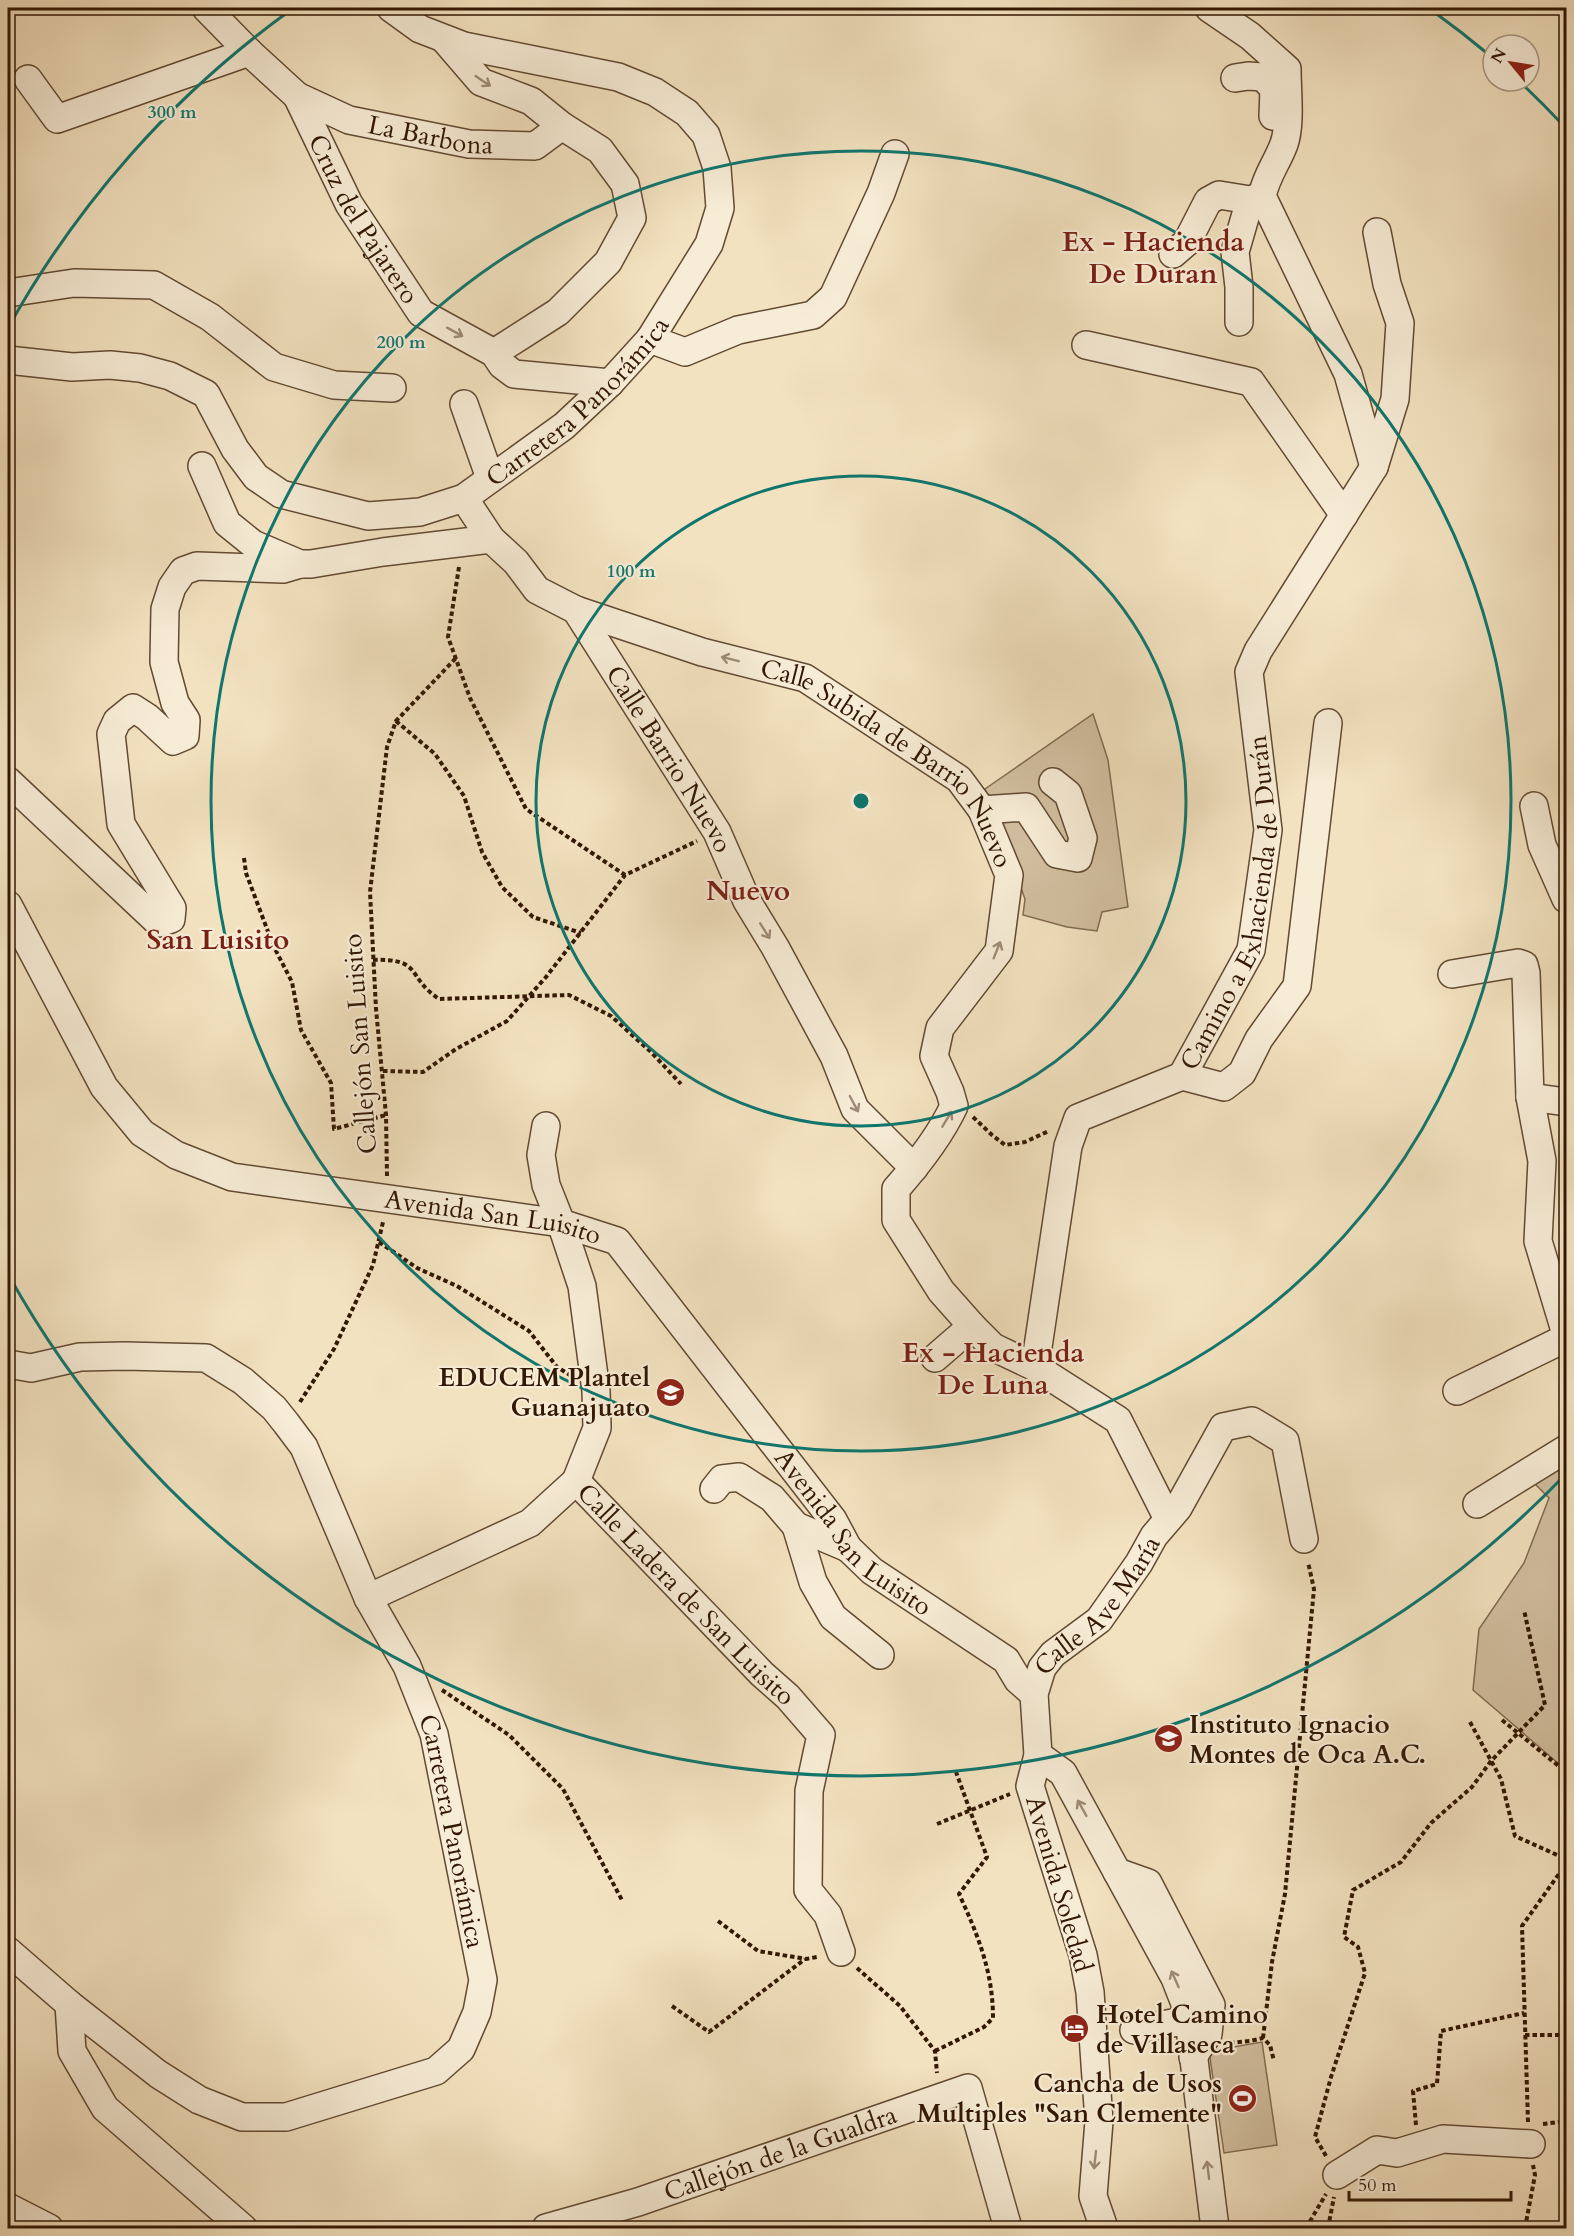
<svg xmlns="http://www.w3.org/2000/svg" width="1574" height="2236" viewBox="0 0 1574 2236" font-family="Cardo,serif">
	<rect width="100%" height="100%" fill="#f3e2c0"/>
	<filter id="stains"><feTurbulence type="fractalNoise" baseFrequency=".00333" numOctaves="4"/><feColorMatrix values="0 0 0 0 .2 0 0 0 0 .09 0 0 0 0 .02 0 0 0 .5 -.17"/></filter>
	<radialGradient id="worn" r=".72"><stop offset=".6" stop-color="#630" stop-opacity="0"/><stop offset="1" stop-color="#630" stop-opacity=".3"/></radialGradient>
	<g fill="#d2bfa0" stroke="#826b52" stroke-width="1.5">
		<path d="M1093,714L1108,760L1128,907L1102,912L1097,931L1067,927L1023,915L1025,899L985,789Z"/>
		<path d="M1566,1461V1770L1473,1690L1479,1629L1524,1563L1549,1498L1533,1482Z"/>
		<path d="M1262,2042L1277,2145L1224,2153L1209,2051Z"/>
	</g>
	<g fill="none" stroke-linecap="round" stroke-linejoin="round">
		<defs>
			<g id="minor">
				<path id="s1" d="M206,8L249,52L297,96L349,120L469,144L535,146L562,126"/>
				<path d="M1209,8L1250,36L1287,69C1287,90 1291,125 1284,144C1277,163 1267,174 1262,196L1348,374L1374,467"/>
				<path d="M444,39L481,82L531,101L562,126L600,150L625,184L632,218L608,262L558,312L494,353"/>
				<path d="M1235,78L1248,76L1263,77L1274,89L1273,116"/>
				<path d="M28,79L57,119L249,52"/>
				<path id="s2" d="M297,96L349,204L421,313L494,353L502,365L514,374L610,383"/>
				<path d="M1173,254L1187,242L1208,201L1219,195L1250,200L1262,196"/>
				<path d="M8,293L74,283L154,285L210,317L274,367L334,385L392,388"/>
				<path d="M1239,322V287L1235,252L1250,200"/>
				<path d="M650,339L685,352L738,330L813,315L833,297L881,193L895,154"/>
				<path d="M1086,345L1251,382L1344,515"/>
				<path id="s3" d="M8,360L72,367L110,365L140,368L170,376L206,394L235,449L256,477L281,494L368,516L420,512L464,498L564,426L610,383L650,339L709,244L720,208L717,168L706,135L687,113L655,92L618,77L464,46L420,29L391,8"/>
				<path d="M464,404L490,478"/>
				<path d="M202,466L227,523L253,544L300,564H311L383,552L491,539"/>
				<path id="s4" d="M464,498L491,539L516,562L537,590L576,610L702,652L805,678L959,779L982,810L1009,875L999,951L940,1028L934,1056L950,1092L954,1106C940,1136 918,1164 896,1189V1220L941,1291L972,1326L993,1347L1035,1367L1118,1420L1168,1519"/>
				<path id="s5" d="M576,610L717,832L747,901L775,947L834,1056L855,1109L914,1168"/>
				<path d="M8,781L159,923L171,919L172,908L121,824L111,734L117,721L133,708L147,717L173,741L185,736L186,720L175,703L164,662L165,609L172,587L183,571L197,566L283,569L300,564"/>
				<path d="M1534,806L1542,845L1566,899"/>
				<path d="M982,810L1026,807L1057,854L1078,858L1083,838L1068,794L1053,782"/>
				<path id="s6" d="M8,905L104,1087L142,1133L176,1155L232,1177L561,1223L617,1241L833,1520L848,1548L872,1571L1006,1660L1018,1680L1034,1694"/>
				<path d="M1452,974L1518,963L1524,965L1526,973L1530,1097L1542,1161L1538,1241L1566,1334"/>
				<path d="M1182,1076L1224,1087L1242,1073L1259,1039L1297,986L1328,723"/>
				<path d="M1530,1097L1566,1102"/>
				<path d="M935,1358L972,1326"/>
				<path id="s7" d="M8,1364L31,1368L80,1357L125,1356L206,1358L243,1381L274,1408L286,1423L304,1447L368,1598L407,1666L434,1734L483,1980L477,2012L461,2049L436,2071L286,2117H242L199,2100L158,2074L69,2004L8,1951"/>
				<path id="s8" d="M1035,1367L1068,1146L1078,1118L1182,1076L1251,950L1268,830L1249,672L1258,651L1374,467L1395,399L1400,323L1387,284L1377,232"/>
				<path d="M1457,1391L1566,1338"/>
				<path id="s9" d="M576,1481L762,1674L788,1697L821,1735L809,1791L808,1890L828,1915L841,1952"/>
				<path d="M714,1489L722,1479L739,1477L772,1498L796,1526L848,1548"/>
				<path d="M1477,1504L1566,1449"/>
				<path d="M796,1526L813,1582L833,1617L880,1655"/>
				<path d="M368,1598L530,1523L576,1481L597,1428L596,1391L582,1286L561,1223L546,1185L541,1155L546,1126"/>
				<path d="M1038,1755L1063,1773L1175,1978L1184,2001L1189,2020L1215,2228"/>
				<path d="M1117,1872L1148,1883L1211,2005L1208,2034L1193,2057"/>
				<path d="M69,2004L72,2051L105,2108L243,2228"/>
				<path d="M1134,2030L1189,2020"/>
				<path d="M1337,2175L1377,2150L1397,2153L1443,2139L1531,2144"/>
				<path d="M8,2207L49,2228"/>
				<path id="s10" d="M546,2228L638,2202L968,2088L1008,2228"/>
				<path id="s11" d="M1104,2228L1093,2196L1099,2121L1090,1992L1083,1955L1030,1786L1038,1755L1034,1694L1042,1668L1053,1654L1099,1620L1139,1563L1154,1536L1178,1508L1223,1427L1252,1421L1285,1441L1304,1539"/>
			</g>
		</defs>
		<use href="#minor" stroke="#624a32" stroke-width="30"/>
		<g stroke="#321703" stroke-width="4" stroke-dasharray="4.5 3" stroke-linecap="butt">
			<path d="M459,567L448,637L470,698L526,809L625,875"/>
			<path d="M396,721L435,754L464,796L482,852L502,887L533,917L581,933"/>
			<path d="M244,858L246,873L273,945L292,982L301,1030L331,1083L334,1129L386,1115"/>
			<path d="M373,960C423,958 406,977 439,999L569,995L611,1016L650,1051L681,1084"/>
			<path d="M383,1071L423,1072L456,1049L507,1021L546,977L625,875L697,841"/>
			<path d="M973,1117L992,1135L1005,1145L1025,1142L1049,1131"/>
			<path d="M387,1176L386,1115L376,1009L370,892L387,747L396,721L456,658"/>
			<path d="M379,1242L417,1268L457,1286L529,1331L557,1367L570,1375"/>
			<path d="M300,1402L334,1349L373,1265L383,1222"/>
			<path d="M442,1690L509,1735L563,1789L623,1902"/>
			<path d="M1502,1720L1566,1772"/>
			<path d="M1470,1722L1501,1779L1515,1836L1566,1859"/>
			<path d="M937,1824L1010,1794"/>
			<path d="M718,1921L758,1951L806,1959L817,1957"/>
			<path d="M857,1968L900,2006L935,2051L937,2073"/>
			<path d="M672,2006L709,2032L805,1959"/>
			<path d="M1525,2035H1566"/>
			<path d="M1263,2038L1272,1962L1285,1894L1314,1589L1308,1562"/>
			<path d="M1230,2043L1250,2041L1263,2038L1270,2045L1274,2061"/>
			<path d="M935,2051L984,2027L993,2018C993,1972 978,1935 959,1894L987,1857L956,1772"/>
			<path d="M1528,2122L1522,1926L1566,1864"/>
			<path d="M1543,2124L1566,2121"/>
			<path d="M1416,2125L1413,2091L1437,2084L1441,2031L1524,2013"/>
			<path d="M1326,2156L1315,2137L1331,2077L1365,1973L1358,1947L1344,1937L1353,1890L1401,1862L1431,1823L1472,1787L1491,1761L1545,1705L1524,1610"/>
			<path d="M1306,2228L1326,2194"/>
			<path d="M1328,2228L1334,2197"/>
			<path d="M1525,2228L1535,2175L1533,2165"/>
		</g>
		<use href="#minor" stroke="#f7ecd6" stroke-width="27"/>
	</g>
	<defs><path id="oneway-shaft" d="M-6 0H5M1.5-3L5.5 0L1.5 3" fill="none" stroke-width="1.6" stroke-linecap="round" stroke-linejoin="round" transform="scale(1.5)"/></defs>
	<g stroke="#9e8c77">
		<use href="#oneway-shaft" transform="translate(483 81) rotate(34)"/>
		<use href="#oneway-shaft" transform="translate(455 332) rotate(29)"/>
		<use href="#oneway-shaft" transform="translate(730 659) rotate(-166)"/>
		<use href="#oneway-shaft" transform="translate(765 931) rotate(58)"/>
		<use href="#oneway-shaft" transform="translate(997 950) rotate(-68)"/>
		<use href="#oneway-shaft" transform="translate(854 1104) rotate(62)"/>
		<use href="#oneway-shaft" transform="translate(947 1119) rotate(-59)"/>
		<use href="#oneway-shaft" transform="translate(1082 1808) rotate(-119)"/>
		<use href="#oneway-shaft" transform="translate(1175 1979) rotate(-114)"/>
		<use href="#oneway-shaft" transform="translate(1095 2160) rotate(96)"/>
		<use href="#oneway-shaft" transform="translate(1208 2170) rotate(-97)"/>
	</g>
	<g fill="none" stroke="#0f766e" stroke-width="3">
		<circle cx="861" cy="801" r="325"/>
		<circle cx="861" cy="801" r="650"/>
		<path d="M1562 1478A975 975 0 0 1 8 1274M8 328A975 975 0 0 1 288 12M1434 12A975 975 0 0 1 1488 54M1520 82A975 975 0 0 1 1562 124"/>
	</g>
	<defs>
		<symbol id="school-disc" viewBox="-11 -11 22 22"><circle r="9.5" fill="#8f2418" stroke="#f7ecd6"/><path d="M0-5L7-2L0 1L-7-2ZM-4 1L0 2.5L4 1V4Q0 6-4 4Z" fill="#fff"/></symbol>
		<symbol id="hotel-disc" viewBox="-11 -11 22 22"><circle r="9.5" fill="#8f2418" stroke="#f7ecd6"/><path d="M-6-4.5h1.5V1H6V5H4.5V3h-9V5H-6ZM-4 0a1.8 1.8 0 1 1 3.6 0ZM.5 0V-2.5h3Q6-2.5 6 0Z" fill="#fff"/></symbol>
		<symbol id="stadium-disc" viewBox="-11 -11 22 22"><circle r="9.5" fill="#8f2418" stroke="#f7ecd6"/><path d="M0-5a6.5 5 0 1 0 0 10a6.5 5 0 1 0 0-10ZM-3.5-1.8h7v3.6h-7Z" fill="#fff"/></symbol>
	</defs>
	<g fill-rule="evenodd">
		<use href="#school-disc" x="654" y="1376" width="33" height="33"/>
		<use href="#school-disc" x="1152" y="1722" width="33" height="33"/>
		<use href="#hotel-disc" x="1058" y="2012" width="33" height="33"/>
		<use href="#stadium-disc" x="1226" y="2082" width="33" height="33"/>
	</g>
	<g text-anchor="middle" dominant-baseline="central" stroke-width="4.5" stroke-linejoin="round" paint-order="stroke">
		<g font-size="26" fill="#321703" stroke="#f7ecd6">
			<text stroke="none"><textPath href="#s1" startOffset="267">La Barbona</textPath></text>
			<text stroke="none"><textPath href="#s2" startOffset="140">Cruz del Pajarero</textPath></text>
			<text stroke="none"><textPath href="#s3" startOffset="669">Carretera Panorámica</textPath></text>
			<text stroke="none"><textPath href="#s5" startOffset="176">Calle Barrio Nuevo</textPath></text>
			<text stroke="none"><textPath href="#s4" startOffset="520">Calle Subida de Barrio Nuevo</textPath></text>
			<text stroke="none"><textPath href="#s8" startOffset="550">Camino a Exhacienda de Durán</textPath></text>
			<text transform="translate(360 1044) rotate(-94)">Callejón San Luisito</text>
			<text stroke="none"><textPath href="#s6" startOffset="630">Avenida San Luisito</textPath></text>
			<text stroke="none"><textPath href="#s6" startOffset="1134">Avenida San Luisito</textPath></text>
			<text stroke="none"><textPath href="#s9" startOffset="158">Calle Ladera de San Luisito</textPath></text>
			<text stroke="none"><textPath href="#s11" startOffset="658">Calle Ave María</textPath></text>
			<text stroke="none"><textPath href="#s7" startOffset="748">Carretera Panorámica</textPath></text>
			<text transform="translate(1059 1884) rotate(74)">Avenida Soledad</text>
			<text stroke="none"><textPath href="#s10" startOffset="246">Callejón de la Gualdra</textPath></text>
		</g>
		<g font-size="26" font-weight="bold" fill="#321703" stroke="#f7ecd6" text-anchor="end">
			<text x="650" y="1377">EDUCEM Plantel<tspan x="650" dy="30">Guanajuato</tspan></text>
			<text x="1189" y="1724" text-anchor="start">Instituto Ignacio<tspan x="1189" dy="30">Montes de Oca A.C.</tspan></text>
			<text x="1096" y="2014" text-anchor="start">Hotel Camino<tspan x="1096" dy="30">de Villaseca</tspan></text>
			<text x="1222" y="2083">Cancha de Usos<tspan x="1222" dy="30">Multiples "San Clemente"</tspan></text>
		</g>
		<g font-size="28" font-weight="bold" fill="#7a1f14" stroke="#f7ecd6">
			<text x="1153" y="242">Ex - Hacienda<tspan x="1153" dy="32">De Duran</tspan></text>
			<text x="748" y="891">Nuevo</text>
			<text x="218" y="940">San Luisito</text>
			<text x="993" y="1353">Ex - Hacienda<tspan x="993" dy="32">De Luna</tspan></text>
		</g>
	</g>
	<circle cx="861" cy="801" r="9" fill="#0f766e" stroke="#f7ecd6" stroke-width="3"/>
	<g font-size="18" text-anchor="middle" font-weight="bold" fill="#0f766e" stroke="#f7ecd6" stroke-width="4.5" stroke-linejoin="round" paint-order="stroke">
		<text x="172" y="118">300 m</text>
		<text x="401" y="348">200 m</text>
		<text x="631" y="577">100 m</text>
	</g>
	<rect width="1574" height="2236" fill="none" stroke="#f3e2c0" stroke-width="30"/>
	<rect x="9" y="9" width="1556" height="2218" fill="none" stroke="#321703" stroke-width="3"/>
	<rect x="15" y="15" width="1544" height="2206" fill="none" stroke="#321703" stroke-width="1.5"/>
	<g transform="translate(1511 63) rotate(300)"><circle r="28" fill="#f7ecd6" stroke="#a89782" stroke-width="1.5"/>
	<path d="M0-4.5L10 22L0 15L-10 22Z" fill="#8f2418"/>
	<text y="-9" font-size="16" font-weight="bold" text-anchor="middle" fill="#321703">N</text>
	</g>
	<path d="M1349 2191v9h162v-9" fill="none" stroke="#321703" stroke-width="3"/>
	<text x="1358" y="2191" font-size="18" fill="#321703" stroke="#f7ecd6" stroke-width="4.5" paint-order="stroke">50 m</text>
	<rect width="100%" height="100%" filter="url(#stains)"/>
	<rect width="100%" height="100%" fill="url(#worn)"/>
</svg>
